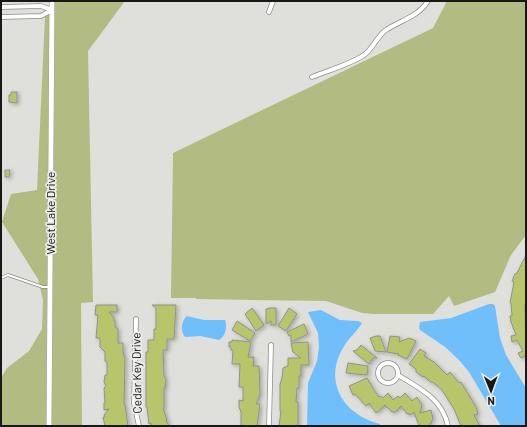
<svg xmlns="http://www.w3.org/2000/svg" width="527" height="427" viewBox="0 0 527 427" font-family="Barlow,sans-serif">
	<defs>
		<filter id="shadow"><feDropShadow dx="2" dy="1.5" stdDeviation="2" flood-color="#0004"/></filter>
	</defs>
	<rect width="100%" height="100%" fill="#dfe0dc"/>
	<g fill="#b2bb81">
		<path d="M55,1H125L88,51L93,302L81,303L82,426H52Z"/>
		<path d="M447,1H526V235L511,255L495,292L454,306L449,296L433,314H374L362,313L326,301L196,299V298H171L173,153L433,28Z"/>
		<path d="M49,15L46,426H1V378L7,368L29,351L42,329L43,300L38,279L2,222L11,194L37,190L45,17Z"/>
	</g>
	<g fill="#71bffa">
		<path d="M489,304H493L495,306L500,338L506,355L526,388V426H501L469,372L459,360L445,347L420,330L419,328L420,322L451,318Z"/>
		<path d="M321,310L340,320L358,321L362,323C357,332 348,338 343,348C323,382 344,415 380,424V426H307L308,383L317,361L319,347L318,333L308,312Z"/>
		<path d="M187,316L204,320H225C228,327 225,337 219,340L200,336L185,337C180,331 181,321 187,316Z"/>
	</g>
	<g fill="#b9c56b" stroke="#91928f" filter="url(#shadow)">
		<path d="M11,92H17V103L9,102V95H11Z"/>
		<path d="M5,170H10L9,177H5Z"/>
		<path d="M526,255V305L525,304L526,358L525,356L521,358L518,353L523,351L517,340L512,342L511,336L516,335L511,322L510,316H512L511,303H510L514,282L512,281L515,274L517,273Z"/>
		<path d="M96,305H117V312H109L114,318V321H115V327L118,329V343H123V352L124,356H125L124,405H125L128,426H105L103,417H105L104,415L109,409L104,410V403H105L104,388L106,386L104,382L105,375H107V362L105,361V352L100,347V338H96L98,315H95Z"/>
		<path d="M152,305H176L174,339H167V350H163L164,376L166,379V381L165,388H164V408H163L167,420H166L169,426H152L151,423L149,424L147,407H146V352H148V340H154V329H156V308Z"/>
		<path d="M252,308L264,325L256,331L245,314Z"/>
		<path d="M270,308H276V325H271V321L266,324V309Z"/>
		<path d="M289,308L297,314L286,331L278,326Z"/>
		<path d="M237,321L255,333L250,341L232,330Z"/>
		<path d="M304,324L308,334L291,342V335L289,336L287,332Z"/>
		<path d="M376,336H380L386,352L375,351L370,338Z"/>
		<path d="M390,336L400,337L399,342L409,338L416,341L407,359L398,355L399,354L387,352Z"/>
		<path d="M232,340L251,342L248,357H254L253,366H259L260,395L256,404H260L257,426H241V412L239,407V400L243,401V387H239L240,364H232L233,350H231V347H229V342H232Z"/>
		<path d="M308,342L309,365H301V376H299V388H297L296,402H298V426H279L281,411H280V384L282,378L283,368L288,366V358H301L293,352L291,343Z"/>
		<path d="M361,345L377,358H373L369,364L353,351L357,350Z"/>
		<path d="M420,349L426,353L424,356L434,362L447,375L450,372L459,383L461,382L476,407L478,414L474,415L480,426H461L454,409L442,390L434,383L429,381L424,376L423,377L416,372V369L409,364Z"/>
		<path d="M348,363L368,366L367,375L346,373Z"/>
		<path d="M367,378L374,390L379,397L381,396L383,398L388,393L393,400L398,396L400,398L405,393L412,401L417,397L422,405L420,413L431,410L433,419L429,426H419L414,412L410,415L408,413L407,414L401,406L395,412H392L385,405L376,413L369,403L366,406L355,394L353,395L349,386Z"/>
	</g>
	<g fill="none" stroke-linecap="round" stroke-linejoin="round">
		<defs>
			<path id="service" d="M1,278L8,275L43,287H49"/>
			<g id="minor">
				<path d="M1,7L41,6L52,10"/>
				<path d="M269,12L273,1"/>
				<path d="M1,17L41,16L52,10"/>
				<path d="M312,77C329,70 349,65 364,55C373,49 377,36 386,30C401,20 418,17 428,1"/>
				<path d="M136,319L134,403L139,426"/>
				<circle cx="388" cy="373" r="10"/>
				<path d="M398,375C420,389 442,398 448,426"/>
				<path d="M269,426L271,345"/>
			</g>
			<path id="tertiary" d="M49,426L52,1"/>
		</defs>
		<use href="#service" stroke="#8c8c89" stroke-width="3.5"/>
		<use href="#minor" stroke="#8c8c89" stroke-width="5.5"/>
		<use href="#tertiary" stroke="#8c8c89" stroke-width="6"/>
		<use href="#service" stroke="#fff" stroke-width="2"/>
		<use href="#minor" stroke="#fff" stroke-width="4"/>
		<use href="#tertiary" stroke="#fff" stroke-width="5"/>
	</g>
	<g text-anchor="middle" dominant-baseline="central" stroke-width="3.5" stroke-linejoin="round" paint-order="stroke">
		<g font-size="12" fill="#181917" stroke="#ecedea">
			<text transform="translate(50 213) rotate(-90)">West Lake Drive</text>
			<text transform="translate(136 373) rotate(-91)">Cedar Key Drive</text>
		</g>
	</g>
	<rect width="527" height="427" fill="none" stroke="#181917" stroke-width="4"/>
	<g transform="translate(491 391) rotate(179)" stroke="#ecedea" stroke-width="3" paint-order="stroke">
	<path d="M0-3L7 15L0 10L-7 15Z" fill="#181917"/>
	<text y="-6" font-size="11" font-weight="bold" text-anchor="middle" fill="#181917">N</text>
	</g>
</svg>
